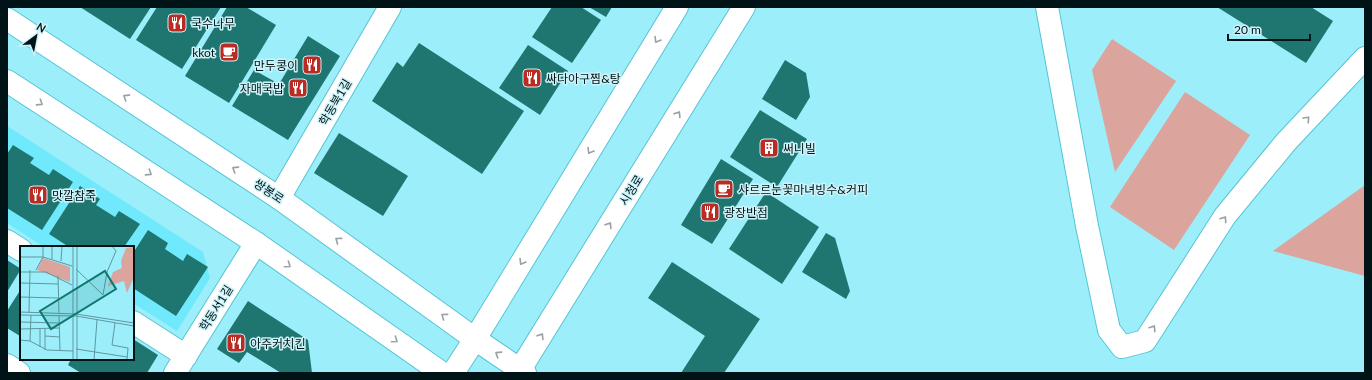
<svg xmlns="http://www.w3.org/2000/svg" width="1372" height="380" viewBox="0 0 1372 380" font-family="Lato,'Noto Sans KR',sans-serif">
	<rect width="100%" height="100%" fill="#9ceefa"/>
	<path fill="#6fe9fb" d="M7,126L203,252L210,278L177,331L133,303V247H44L7,223Z"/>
	<g fill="#dba59d">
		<path d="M1112,39L1176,81L1115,172L1092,70Z"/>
		<path d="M1185,92L1250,135L1174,250L1110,207Z"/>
		<path d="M1365,185V276L1273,251Z"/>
	</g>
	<g fill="#1f7670">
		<path d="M80,7H151L130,39Z"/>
		<path d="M157,7H221L182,69L136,40Z"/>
		<path d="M227,7H246L276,25L229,103L185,76Z"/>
		<path d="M552,7H581L601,20L572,63L532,37Z"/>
		<path d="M589,7H612L606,17Z"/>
		<path d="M1217,7H1311L1333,21L1306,63Z"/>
		<path d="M308,36L340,56L288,140L232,106L254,70L279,84Z"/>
		<path d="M419,43L524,111L482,174L372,101L397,62L403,67Z"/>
		<path d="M528,45L568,71L540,115L499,88Z"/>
		<path d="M785,60L806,73L810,97L796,120L762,99Z"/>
		<path d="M760,110L807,139L777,187L730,157Z"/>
		<path d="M339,133L408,176L383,216L314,173Z"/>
		<path d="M13,145L34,158L30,163L49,175L53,169L73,182L42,230L7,208V154Z"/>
		<path d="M721,159L753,179L712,244L681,225Z"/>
		<path d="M80,186L100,199L96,205L115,217L119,211L140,224L124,247H69L49,234Z"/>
		<path d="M766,192L819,227L782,284L729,249Z"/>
		<path d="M148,230L168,243L165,249L183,261L187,254L208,267L176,316L133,288V253Z"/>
		<path d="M826,233L835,238L850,291L846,299L802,272Z"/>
		<path d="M7,260L21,269L7,292Z"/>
		<path d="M672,262L760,319L724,373H681L705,336L648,298Z"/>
		<path d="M21,289V335L20,336L7,328V311Z"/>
		<path d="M248,301L308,340L312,373H281L247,352L239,363L217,349Z"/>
		<path d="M133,339L158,355L147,373H94L92,372L81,373L68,365L71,359H133Z"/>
	</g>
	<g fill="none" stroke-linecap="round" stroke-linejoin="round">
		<defs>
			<g id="minor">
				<path d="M1047,7L1087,226L1109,330L1122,347L1145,341L1225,216L1286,142L1365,58"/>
				<path d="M279,198L390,7"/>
				<path d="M7,241L21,250"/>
				<path d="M133,322L186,356"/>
				<path d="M7,365L19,373"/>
				<path d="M175,373L256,243"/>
			</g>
			<g id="tertiary">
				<path d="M7,19L279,198L475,339L525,373"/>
				<path d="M7,81L256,243L442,373"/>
				<path d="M453,373L475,339L677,7"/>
				<path d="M518,373L744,7"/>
			</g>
		</defs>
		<use href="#minor" stroke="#57c4d4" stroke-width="24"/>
		<use href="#tertiary" stroke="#57c4d4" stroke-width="24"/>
		<use href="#minor" stroke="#fff" stroke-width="22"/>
		<use href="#tertiary" stroke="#fff" stroke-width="22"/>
	</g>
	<defs><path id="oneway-chevron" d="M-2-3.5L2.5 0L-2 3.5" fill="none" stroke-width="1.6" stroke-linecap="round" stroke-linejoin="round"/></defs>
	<g stroke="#99a1a3">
		<use href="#oneway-chevron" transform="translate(657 40) rotate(121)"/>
		<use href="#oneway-chevron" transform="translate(126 97) rotate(-147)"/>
		<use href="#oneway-chevron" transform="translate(40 103) rotate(33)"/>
		<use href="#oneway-chevron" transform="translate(678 114) rotate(-58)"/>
		<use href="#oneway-chevron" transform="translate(1307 119) rotate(-47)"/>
		<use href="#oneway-chevron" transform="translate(590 151) rotate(121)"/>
		<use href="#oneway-chevron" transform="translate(235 169) rotate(-147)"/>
		<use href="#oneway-chevron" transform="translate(149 173) rotate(33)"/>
		<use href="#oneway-chevron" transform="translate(1224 219) rotate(-56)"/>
		<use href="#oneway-chevron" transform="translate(609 225) rotate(-58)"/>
		<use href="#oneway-chevron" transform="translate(338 240) rotate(-144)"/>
		<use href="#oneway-chevron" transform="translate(522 262) rotate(121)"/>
		<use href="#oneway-chevron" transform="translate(288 265) rotate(35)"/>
		<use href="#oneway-chevron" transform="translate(444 316) rotate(-144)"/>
		<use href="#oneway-chevron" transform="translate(1153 328) rotate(-57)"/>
		<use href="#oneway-chevron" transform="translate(541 336) rotate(-58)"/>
		<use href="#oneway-chevron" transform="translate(395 340) rotate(35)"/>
		<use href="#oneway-chevron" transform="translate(498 354) rotate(-147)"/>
	</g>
	<defs>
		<symbol id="restaurant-square" viewBox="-11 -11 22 22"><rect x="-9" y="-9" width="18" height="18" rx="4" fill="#b92b23" stroke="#cdf3f9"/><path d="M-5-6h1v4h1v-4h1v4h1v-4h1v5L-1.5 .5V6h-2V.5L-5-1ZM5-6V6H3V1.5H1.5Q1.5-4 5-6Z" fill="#fff"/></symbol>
		<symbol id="cafe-square" viewBox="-11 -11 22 22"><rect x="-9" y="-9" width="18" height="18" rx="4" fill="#b92b23" stroke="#cdf3f9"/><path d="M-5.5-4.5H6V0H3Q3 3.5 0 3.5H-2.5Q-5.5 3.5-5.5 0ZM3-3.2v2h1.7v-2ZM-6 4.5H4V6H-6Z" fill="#fff"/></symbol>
		<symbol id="building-square" viewBox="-11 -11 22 22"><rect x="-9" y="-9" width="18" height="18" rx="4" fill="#b92b23" stroke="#cdf3f9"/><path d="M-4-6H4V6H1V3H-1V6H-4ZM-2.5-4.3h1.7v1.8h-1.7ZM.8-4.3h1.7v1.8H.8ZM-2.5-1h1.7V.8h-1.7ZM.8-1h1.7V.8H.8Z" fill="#fff"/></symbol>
	</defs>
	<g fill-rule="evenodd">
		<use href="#restaurant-square" x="166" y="12" width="22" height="22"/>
		<use href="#cafe-square" x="218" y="41" width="22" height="22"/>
		<use href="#restaurant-square" x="301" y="54" width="22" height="22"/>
		<use href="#restaurant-square" x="521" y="67" width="22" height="22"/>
		<use href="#restaurant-square" x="287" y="77" width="22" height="22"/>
		<use href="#building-square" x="758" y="137" width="22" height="22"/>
		<use href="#cafe-square" x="713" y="178" width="22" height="22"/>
		<use href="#restaurant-square" x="27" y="184" width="22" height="22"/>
		<use href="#restaurant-square" x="699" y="201" width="22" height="22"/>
		<use href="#restaurant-square" x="225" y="332" width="22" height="22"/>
	</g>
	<g text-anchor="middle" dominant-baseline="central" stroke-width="3" stroke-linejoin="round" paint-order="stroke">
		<g font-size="12" fill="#001418" stroke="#cdf3f9" text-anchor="start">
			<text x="191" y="23">국수나무</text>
			<text x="215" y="52" text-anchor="end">kkot</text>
			<text x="298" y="65" text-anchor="end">만두콩이</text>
			<text x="546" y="78">싸다아구찜&amp;탕</text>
			<text x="284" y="88" text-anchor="end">자매국밥</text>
			<text x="783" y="148">써니빌</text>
			<text x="738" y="189">샤르르눈꽃마녀빙수&amp;커피</text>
			<text x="52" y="195">맛깔참죽</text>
			<text x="724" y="212">광장반점</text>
			<text x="250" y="343">아주커치킨</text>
		</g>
		<g font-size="12" fill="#001418" stroke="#cdf3f9">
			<text transform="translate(335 102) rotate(-60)">학동북1길</text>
			<text transform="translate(631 190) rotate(-58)">시청로</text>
			<text transform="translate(269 191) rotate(34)">쌍봉로</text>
			<text transform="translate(216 308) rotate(-58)">학동서1길</text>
		</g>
	</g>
	<g transform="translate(20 246)">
		<rect width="114" height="114" fill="#9ceefa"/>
		<path d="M114,1V31L107,47L104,35L88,40L93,26L102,22L101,15L106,2ZM23,12L50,21V36L17,24Z" fill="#dba59d"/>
		<path fill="none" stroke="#5e97a0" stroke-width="1" d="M53,0V114M57,0V114M0,11H23L52,20M32,13V0M41,15L42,0M56,23L83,49M16,24L23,11V0M0,26H26L52,39M38,30L39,67M0,37L38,38M83,49L87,26L96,5L92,0M0,51L39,52M0,66L56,68L114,77M9,66L10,24M0,69L56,70L114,80M39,69L40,105M0,76L39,77M95,77L92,99L108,102L107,114M0,83L39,82M20,83V101M25,83V104M25,90L40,91M0,94L10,95L27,104L53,105M10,95L11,69M56,103L107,111M74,114L77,74"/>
		<path fill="#0f766e" fill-opacity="0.15" stroke="#0f766e" stroke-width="2" d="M85,25L96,43L31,83L20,65Z"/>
		<rect width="114" height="114" fill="none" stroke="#001418" stroke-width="2"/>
	</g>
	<rect width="1372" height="380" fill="none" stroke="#001418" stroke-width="16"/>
	<g transform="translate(36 36) rotate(32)" stroke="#cdf3f9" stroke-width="3" paint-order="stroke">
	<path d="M0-3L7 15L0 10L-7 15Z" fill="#001418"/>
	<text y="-6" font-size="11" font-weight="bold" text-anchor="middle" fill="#001418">N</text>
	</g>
	<path d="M1228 34v6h82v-6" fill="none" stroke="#001418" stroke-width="2"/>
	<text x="1234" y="34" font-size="12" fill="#001418" stroke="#cdf3f9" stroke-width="3" paint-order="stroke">20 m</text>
</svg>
